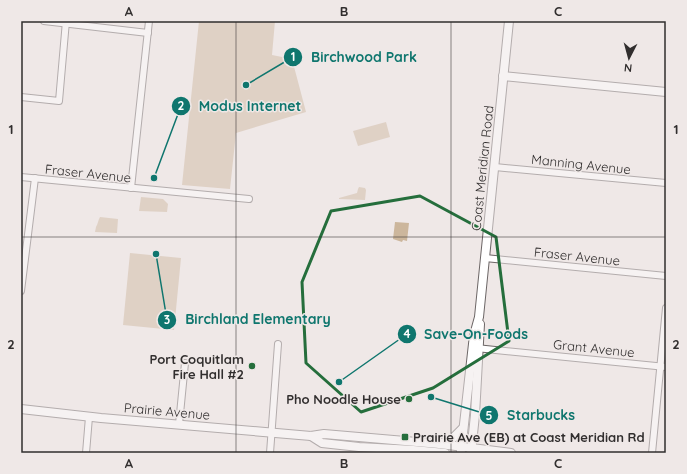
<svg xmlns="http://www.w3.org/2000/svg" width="687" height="474" viewBox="0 0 687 474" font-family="Quicksand,sans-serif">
	<rect width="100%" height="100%" fill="#efe8e7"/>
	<g fill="#ccb69c">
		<path d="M199,21H275L272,55L292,59L306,112L236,133L230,189L182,185Z"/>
		<path d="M386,122L390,137L358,146L353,131Z"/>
		<path d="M359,187L365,188L366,190L365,200L339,199V198L357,193L358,189Z"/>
		<path d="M141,197L163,199L168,204L167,212L139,211Z"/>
		<path d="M100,217L118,219L117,233L95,232L96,227C98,224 98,220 100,217Z"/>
		<path d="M395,222L409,223L407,241L403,240L402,242L393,239Z"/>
		<path d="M130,253L181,258L174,330L123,325Z"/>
	</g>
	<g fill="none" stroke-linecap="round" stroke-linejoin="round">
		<defs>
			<g id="street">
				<path d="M44,21L148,33"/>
				<path d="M21,97L59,101L66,21"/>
				<path d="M495,167L666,183"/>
				<path d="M21,177L249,199"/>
				<path d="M131,188L149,21"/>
				<path d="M485,258L666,276"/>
				<path d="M21,291L35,178"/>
				<path d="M476,348L666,367"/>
				<path d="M179,424L185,363"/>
				<path d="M86,453L89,417"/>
				<path d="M270,453L278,344"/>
				<path d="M652,453L666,308"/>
			</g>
			<g id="secondary">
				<path d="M503,76L666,92"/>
				<path d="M21,409L101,418L311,436L324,434L440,444L511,453"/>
				<path d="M311,436L322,443L359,447L413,450L445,453"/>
				<path d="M440,444L452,439L463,428"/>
				<path d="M461,451L474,335L479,317L509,21"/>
				<path d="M471,453L475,415L480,324"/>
			</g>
		</defs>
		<use href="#street" stroke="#6c6666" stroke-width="8"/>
		<use href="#secondary" stroke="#6c6666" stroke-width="10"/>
		<use href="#street" stroke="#fff" stroke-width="6"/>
		<use href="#secondary" stroke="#fff" stroke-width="8"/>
	</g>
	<path d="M0 0H687V474H0ZM420,196L496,237L509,341L433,388L361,412L306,363L302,282L331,211Z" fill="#efe8e7" fill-opacity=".55" fill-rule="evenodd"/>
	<path fill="none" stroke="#256e3c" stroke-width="3" stroke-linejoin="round" d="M420,196L496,237L509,341L433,388L361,412L306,363L302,282L331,211Z"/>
	<path fill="none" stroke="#312e2e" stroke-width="1" stroke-opacity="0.55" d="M236,21V453M451,21V453M21,237H666"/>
	<g fill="#256e3c" stroke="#efe8e7" stroke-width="1.5">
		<circle cx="252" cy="366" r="4"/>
		<circle cx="409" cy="399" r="4"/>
		<rect x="401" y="433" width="8" height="8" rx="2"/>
	</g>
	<g text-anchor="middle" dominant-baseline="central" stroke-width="3" stroke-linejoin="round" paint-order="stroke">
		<g font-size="13" fill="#312e2e" stroke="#efe8e7">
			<text transform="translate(581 164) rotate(6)">Manning Avenue</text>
			<text transform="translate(482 168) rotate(-84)">Coast Meridian Road</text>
			<text transform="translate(88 173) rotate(6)">Fraser Avenue</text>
			<text transform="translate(577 256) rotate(6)">Fraser Avenue</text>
			<text transform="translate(594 348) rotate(6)">Grant Avenue</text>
			<text transform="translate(167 411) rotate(5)">Prairie Avenue</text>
		</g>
		<g font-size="13" font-weight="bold" fill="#312e2e" stroke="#efe8e7" text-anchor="end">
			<text x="244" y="359">Port Coquitlam<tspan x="244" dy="15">Fire Hall #2</tspan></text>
			<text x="401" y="399">Pho Noodle House</text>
			<text x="413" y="437" text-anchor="start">Prairie Ave (EB) at Coast Meridian Rd</text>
		</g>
	</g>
	<path fill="none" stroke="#0f766e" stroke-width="1.5" d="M246 85L293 57M154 178L181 106M156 254L167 320M339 382L407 334M431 397L489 415"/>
	<g fill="#0f766e" stroke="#efe8e7" stroke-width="1.5">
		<circle cx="246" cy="85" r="4"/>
		<circle cx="154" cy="178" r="4"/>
		<circle cx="156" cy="254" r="4"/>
		<circle cx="339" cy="382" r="4"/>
		<circle cx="431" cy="397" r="4"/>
		<circle cx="293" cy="57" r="10"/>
		<circle cx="181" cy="106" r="10"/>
		<circle cx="167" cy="320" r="10"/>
		<circle cx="407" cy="334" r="10"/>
		<circle cx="489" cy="415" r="10"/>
	</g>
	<g font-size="12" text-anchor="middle" font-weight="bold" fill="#fff">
		<text x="293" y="61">1</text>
		<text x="181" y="110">2</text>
		<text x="167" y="324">3</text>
		<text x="407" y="338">4</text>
		<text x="489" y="420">5</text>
	</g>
	<g font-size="14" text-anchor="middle" font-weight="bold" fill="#0f766e" stroke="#efe8e7" stroke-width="3" stroke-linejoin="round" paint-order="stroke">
		<text x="364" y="62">Birchwood Park</text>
		<text x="250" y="111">Modus Internet</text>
		<text x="258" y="324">Birchland Elementary</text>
		<text x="476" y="339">Save-On-Foods</text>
		<text x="541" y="420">Starbucks</text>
	</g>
	<rect width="687" height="474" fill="none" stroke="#efe8e7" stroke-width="44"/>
	<g transform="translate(629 58) rotate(186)" stroke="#efe8e7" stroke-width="3" paint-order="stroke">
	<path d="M0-3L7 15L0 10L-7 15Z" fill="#312e2e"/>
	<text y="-6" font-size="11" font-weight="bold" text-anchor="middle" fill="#312e2e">N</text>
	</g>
	<rect x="22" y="22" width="643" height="430" fill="none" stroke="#312e2e" stroke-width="1.5"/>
	<g font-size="13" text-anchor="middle" font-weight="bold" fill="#312e2e">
		<text x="129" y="16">A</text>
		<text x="344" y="16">B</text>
		<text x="558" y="16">C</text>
		<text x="11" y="134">1</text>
		<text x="676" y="134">1</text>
		<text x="11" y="349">2</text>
		<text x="676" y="349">2</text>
		<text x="129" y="468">A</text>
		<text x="344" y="468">B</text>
		<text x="558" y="468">C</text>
	</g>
</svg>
